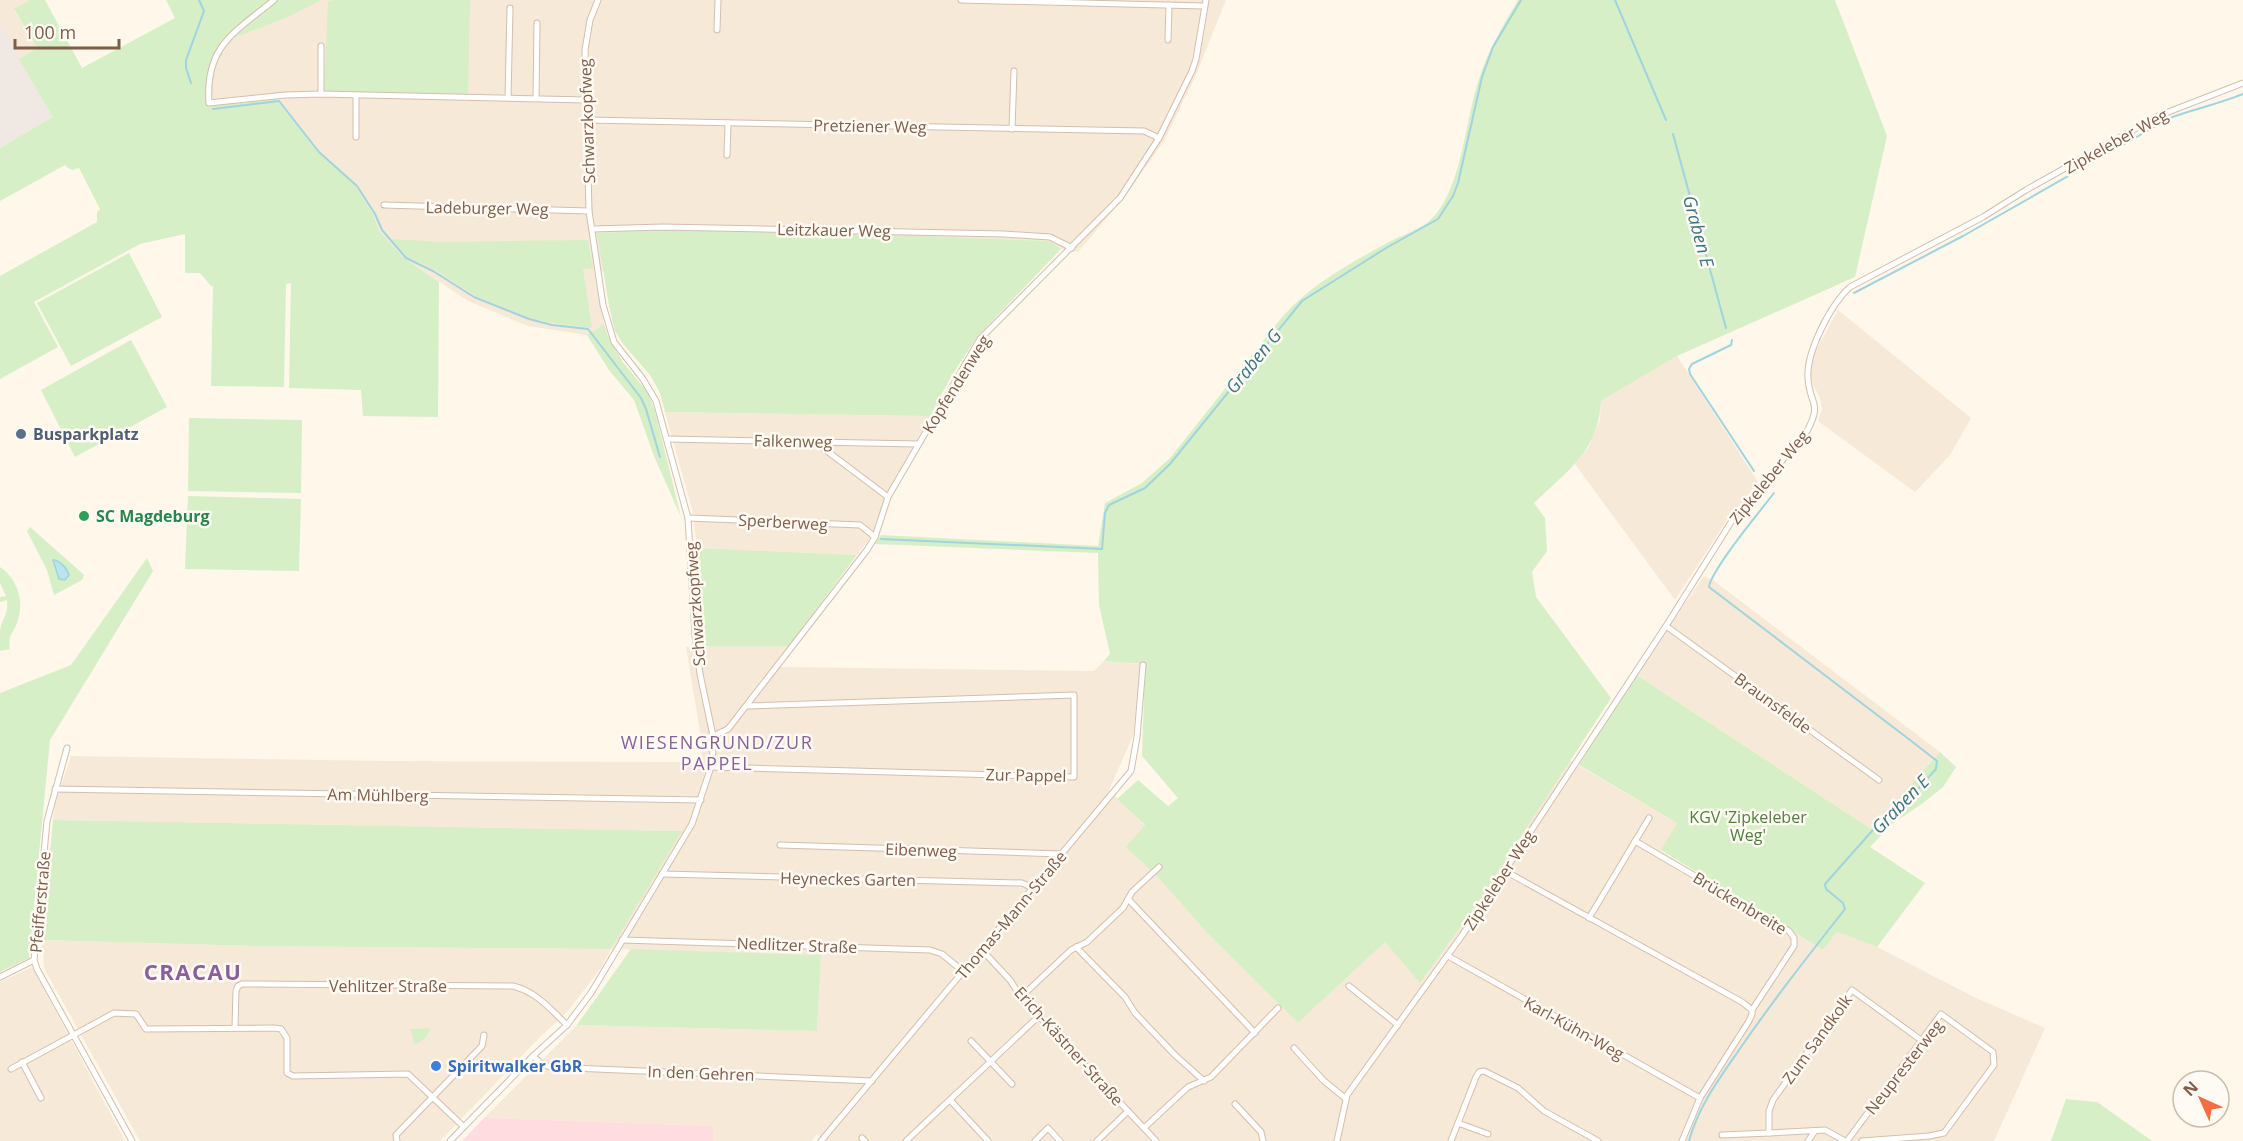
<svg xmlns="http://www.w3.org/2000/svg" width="2243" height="1141" viewBox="0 0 2243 1141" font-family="'Open Sans',sans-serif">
	<rect width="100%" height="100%" fill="#fff7ea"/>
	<g fill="#f7e9d7">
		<path d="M0,0H30L14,10L37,48L19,59L0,24Z"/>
		<path d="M321,0H1226L1195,77L1164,141L1123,199L1078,252L1061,249L1050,241L925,236L663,230L598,233L604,271H594L604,324L587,335L528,326L468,301L404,258L379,231L373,214L352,181L319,152L275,99L210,103V72L226,41L283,14Z"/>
		<path d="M1838,310L1971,418L1950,455L1915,492L1818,421L1822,409L1820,398L1810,378L1814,354Z"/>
		<path d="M1677,356L1758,482L1727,520L1675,600L1575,464L1588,448L1600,420L1601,401Z"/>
		<path d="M665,412L930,416L884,499L874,533L857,555L697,548L693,513Z"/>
		<path d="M1704,576L1714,581L1940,752L1871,829L1635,674Z"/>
		<path d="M702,646H789L773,666L781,667L1094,671L1104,661L1141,664L1133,736L1109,790L1145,826L1127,847L1157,876L1210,936L1298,1023L1385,942L1420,982L1479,901L1569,760L1677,823L1661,851L1823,950L1837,932L1877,947L1976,998L2045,1028L1994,1141H824L817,1134L811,1141H713V1126L489,1118L486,1116L577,1025L817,1031L821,955L611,949L601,968L568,1011L541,1036L440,1141H140L44,968L42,940L258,946L611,949L681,831L53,820L55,804L71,756L385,761L700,762L702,744L686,647Z"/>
		<path d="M32,967L125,1141H0V982Z"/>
	</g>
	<path fill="#f0e9e3" d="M0,24L54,117L0,148Z"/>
	<path fill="#fedce0" d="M486,1116L490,1118L713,1126V1141H462Z"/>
	<g fill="#d6efc6">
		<path d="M30,0H45L82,68L175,18L166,0H321L285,18L226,41L212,61L209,103L275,99L319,152L352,181L373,214L379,231L404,258L439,282L438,417L363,416L361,390L289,388L291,283L286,284L284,387L211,386L213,285L212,287L200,273H185V234L140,244L34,302L58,347L0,379V276L97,222V212L100,209L79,168L73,170L68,168L65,165L0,201V148L53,117L19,59L37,48L14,9Z"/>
		<path d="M333,0H470L468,94L324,91L328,2Z"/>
		<path d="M1518,0H1835L1887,136L1855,277L1677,356L1601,401C1598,452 1568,470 1534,503L1545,518L1547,551L1532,572L1536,597L1611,698L1479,901L1420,983L1385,942L1298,1023L1210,936L1157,876L1126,847L1145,825L1117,799L1138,780L1168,806L1178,798L1142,756L1145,664L1104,661L1110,654L1099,605L1098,553L875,544L881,535L1098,546L1105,503L1142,483L1170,458L1283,316C1312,284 1349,264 1387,243C1400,236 1416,231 1428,222C1461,196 1465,121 1478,82C1487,52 1502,27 1518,0Z"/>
		<path d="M663,230L925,236L1050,241L1061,249L977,337L952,375L930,416L665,412L660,393L650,375L623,344L615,331L609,306L597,233Z"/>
		<path d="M391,239L442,242L588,240L593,268L583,269L592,328L552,323L529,318L474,295L434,269L405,256Z"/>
		<path d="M129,253L162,317L71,366L37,303Z"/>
		<path d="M604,324L608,336L622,361L648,393L655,411L681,517L654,456L634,400L609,370L587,335Z"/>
		<path d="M131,340L167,407L75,457L41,390Z"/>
		<path d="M189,418L302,420L301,493L188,491Z"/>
		<path d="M188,496L301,499L299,571L185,569Z"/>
		<path d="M30,527L84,575L82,580L54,595L47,570L27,531Z"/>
		<path d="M697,548L857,555L789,646H702Z"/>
		<path d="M147,558L153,571L50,740L29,958L0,972V693L71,665Z"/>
		<path d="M0,567C18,579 25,603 17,623C12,636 8,633 10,649L0,651C0,644 0,637 0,630C2,618 9,614 7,600L0,602V597L6,596L0,583Z"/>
		<path d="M1635,674L1871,829L1940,752L1956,767L1943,787L1923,803L1892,824L1870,847L1925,883L1877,947L1837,932L1823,950L1661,850L1677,823L1579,765Z"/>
		<path d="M53,820L682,831L611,949L258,946L42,940Z"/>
		<path d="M631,949L821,955L817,1031L577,1025Z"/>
		<path d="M430,1028C429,1036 421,1043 414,1044L411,1029Z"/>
		<path d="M2066,1099L2097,1102L2152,1141H2051Z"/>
	</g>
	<path fill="#bbe4ec" stroke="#a0d4df" stroke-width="1.5" d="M53,560C59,560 67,568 69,575L65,580L59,579Z"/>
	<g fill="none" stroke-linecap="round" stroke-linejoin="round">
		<g stroke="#a0d4df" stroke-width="2">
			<path d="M1615,0L1666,120"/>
			<path d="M191,83L186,68V60L204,11L199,0"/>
			<path d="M213,109L279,101L319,152L357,186L375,214L382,230L406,258L433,271L474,297L529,319L552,325L588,329L641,398L646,409L660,457"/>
			<path d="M1673,134L1726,328"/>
			<path d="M1854,293L1963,236L2170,118C2194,109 2219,104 2243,94"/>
			<path d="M1732,340L1731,345L1692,364L1689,369L1690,374L1754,471"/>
			<path d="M881,539L1102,549L1105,513L1109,505L1145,488L1170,464L1302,301L1386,248L1438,219L1453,196L1458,183L1482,77L1493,47L1521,0"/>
			<path d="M1689,1141C1698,1108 1718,1080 1737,1053C1771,1003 1808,956 1845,909L1843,903L1826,889L1825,884L1895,805L1918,789L1936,769L1937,761L1910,740L1709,587C1711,570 1761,510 1774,493"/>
		</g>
		<defs>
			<g id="minor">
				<path d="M274,0C234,33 205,46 209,103L285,95L321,94L586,100"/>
				<path d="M961,0L1204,6"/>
				<path d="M717,30L718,0"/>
				<path d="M1168,40L1169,5"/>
				<path d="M321,94V46"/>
				<path d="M508,98L510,8"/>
				<path d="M536,98L537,23"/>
				<path d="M587,120L1144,131L1159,138"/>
				<path d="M1012,129L1014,71"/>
				<path d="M356,137V96"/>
				<path d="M727,155L728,123"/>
				<path d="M384,205L589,211"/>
				<path d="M592,229L663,227L1004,234L1050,237L1072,248"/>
				<path d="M667,439L918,444"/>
				<path d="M815,442L888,497"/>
				<path d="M688,518L860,525L875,537"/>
				<path d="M1666,626L1879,780"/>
				<path d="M713,736L728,729L867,550L875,537L888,497L980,339L1120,198L1159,138L1192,71L1196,59L1206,0"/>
				<path d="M67,748L47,821L34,960L37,969L132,1141"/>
				<path d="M711,767L1074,777V695L746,706"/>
				<path d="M55,789L701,800"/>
				<path d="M1635,841L1789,931L1794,938V946L1752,1010V1014L1749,1021L1700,1098L1682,1141"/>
				<path d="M780,845L1062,854"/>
				<path d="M1505,871L1742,1002L1752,1010"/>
				<path d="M662,874L1022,883L1033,888"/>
				<path d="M1128,899L1255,1033"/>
				<path d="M1589,918L1649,818"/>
				<path d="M622,940L930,950L942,954L964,972"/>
				<path d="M1076,947L1125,997L1135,1013L1175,1055L1204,1081"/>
				<path d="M982,950L1010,980L1021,997L1156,1141"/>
				<path d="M1448,956L1700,1098"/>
				<path d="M0,977L34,960"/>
				<path d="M1349,986L1398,1025"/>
				<path d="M1021,997L1071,950L1087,942L1123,908L1132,892L1159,867"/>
				<path d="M235,1027L236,991L238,986L242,984L513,986C537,992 550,1009 567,1025"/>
				<path d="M971,1041L1012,1084"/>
				<path d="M1294,1048L1324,1081L1345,1098"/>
				<path d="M533,1056L542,1064L550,1067L872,1081"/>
				<path d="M22,1062L41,1098"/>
				<path d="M11,1069L114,1013L136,1014L146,1029L274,1028L281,1029L287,1038V1073L293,1076L408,1074L464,1127"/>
				<path d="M950,1100L988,1141"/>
				<path d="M1235,1104L1261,1132L1263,1141"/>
				<path d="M1458,1123L1488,1134"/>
				<path d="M1144,1128L1188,1087L1211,1077L1278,1008"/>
				<path d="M1722,1135L1769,1133"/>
				<path d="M862,1138L865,1141"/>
				<path d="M397,1141L396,1135L482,1046L484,1035"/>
				<path d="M450,1141L533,1056L567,1025L591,993L692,824L711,767L713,751V736L700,674L695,635L688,518L656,401L643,379L614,342L603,305L589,211L585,50L590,20L598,0"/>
				<path d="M821,1141L1131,771L1137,737L1143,665"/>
				<path d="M906,1141L1039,1016"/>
				<path d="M1035,1141L1048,1128L1060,1141"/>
				<path d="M1097,1141L1128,1111"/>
				<path d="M1337,1141L1347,1095L1463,934L1666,626L1733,519L1807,431C1823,402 1809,404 1808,378C1806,352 1831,304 1850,287L1983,217L2026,190L2158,116L2243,83"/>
				<path d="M1451,1141L1476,1077L1479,1072L1484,1071L1518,1088L1544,1111L1598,1141"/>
				<path d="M1808,1141L1815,1131"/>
				<path d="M1845,1141L1825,1130L1769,1133V1111L1773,1100L1852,990L1921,1040"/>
				<path d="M1847,1141L1941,1014L1993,1052L1994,1065L1944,1133L1929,1136L1862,1141"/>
			</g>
		</defs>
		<use href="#minor" stroke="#d4bfad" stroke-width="7"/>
		<use href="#minor" stroke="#fff" stroke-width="5"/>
	</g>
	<circle fill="#5c6f8a" stroke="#fffaf3" stroke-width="2" cx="21" cy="434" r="6"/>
	<circle fill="#2e9e5b" stroke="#fffaf3" stroke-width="2" cx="84" cy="516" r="6"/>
	<circle fill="#3f7fe0" stroke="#fffaf3" stroke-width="2" cx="436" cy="1066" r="6"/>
	<g text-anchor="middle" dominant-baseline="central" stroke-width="5" stroke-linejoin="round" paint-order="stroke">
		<g font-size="16" fill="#7e5d49" stroke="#fffaf3">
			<text transform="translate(587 121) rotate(-92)">Schwarzkopfweg</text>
			<text transform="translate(870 126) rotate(1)">Pretziener Weg</text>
			<text transform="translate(2116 141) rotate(-29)">Zipkeleber Weg</text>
			<text transform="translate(487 208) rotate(1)">Ladeburger Weg</text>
			<text transform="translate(834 230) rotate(1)">Leitzkauer Weg</text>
			<text transform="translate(956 384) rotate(-58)">Kopfendenweg</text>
			<text transform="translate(793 441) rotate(1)">Falkenweg</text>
			<text transform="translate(1769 477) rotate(-51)">Zipkeleber Weg</text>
			<text transform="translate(783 522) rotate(3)">Sperberweg</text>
			<text transform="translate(695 604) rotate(-94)">Schwarzkopfweg</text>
			<text transform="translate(1773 703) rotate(36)">Braunsfelde</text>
			<text transform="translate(1026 775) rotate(1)">Zur Pappel</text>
			<text transform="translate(378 795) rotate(1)">Am Mühlberg</text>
			<text transform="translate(921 850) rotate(2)">Eibenweg</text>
			<text transform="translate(848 879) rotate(1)">Heyneckes Garten</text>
			<text transform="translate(1499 880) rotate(-57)">Zipkeleber Weg</text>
			<text transform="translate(40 902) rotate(-85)">Pfeifferstraße</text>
			<text transform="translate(1740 903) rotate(31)">Brückenbreite</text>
			<text transform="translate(1011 915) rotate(-50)">Thomas-Mann-Straße</text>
			<text transform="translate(797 945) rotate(2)">Nedlitzer Straße</text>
			<text x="388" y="986">Vehlitzer Straße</text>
			<text transform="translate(1574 1028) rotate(29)">Karl-Kühn-Weg</text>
			<text transform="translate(1817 1039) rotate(-54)">Zum Sandkolk</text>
			<text transform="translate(1069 1046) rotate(48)">Erich-Kästner-Straße</text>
			<text transform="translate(1904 1067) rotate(-52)">Neupresterweg</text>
			<text transform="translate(701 1073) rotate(2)">In den Gehren</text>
		</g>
		<g font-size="16" font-weight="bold" fill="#4e5e75" stroke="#fffaf3" text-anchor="start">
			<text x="33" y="434">Busparkplatz</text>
		</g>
		<g font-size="16" font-weight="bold" fill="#27864d" stroke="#fffaf3" text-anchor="start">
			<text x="96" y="516">SC Magdeburg</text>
		</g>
		<g font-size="16" fill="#4f7f3c" stroke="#fffaf3">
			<text x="1748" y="817">KGV 'Zipkeleber<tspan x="1748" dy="18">Weg'</tspan></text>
		</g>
		<g font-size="16" font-weight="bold" fill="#366cbe" stroke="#fffaf3" text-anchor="start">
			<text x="448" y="1066">Spiritwalker GbR</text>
		</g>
		<g font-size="18" font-style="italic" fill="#3a7784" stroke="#fffaf3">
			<text transform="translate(1699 231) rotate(75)">Graben E</text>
			<text transform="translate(1253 361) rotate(-51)">Graben G</text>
			<text transform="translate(1900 804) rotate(-46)">Graben E</text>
		</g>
		<g font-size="18" letter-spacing="1.5" fill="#88619a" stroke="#fffaf3">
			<text x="717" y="742">WIESENGRUND/ZUR<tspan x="717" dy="21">PAPPEL</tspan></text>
		</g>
		<g font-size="22" font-weight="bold" letter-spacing="1.5" fill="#88619a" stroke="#fffaf3">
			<text x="193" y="971">CRACAU</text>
		</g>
	</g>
	<g transform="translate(2201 1099) rotate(315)"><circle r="28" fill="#fffaf3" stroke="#cbbbaf" stroke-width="1.5"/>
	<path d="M0-4.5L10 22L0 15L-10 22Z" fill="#f56d43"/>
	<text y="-9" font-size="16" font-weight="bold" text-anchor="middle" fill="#7e5d49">N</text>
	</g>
	<path d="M15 39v9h104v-9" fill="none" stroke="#7e5d49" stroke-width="3"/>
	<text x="24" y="39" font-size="18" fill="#7e5d49" stroke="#fffaf3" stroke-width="4.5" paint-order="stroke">100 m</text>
</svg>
